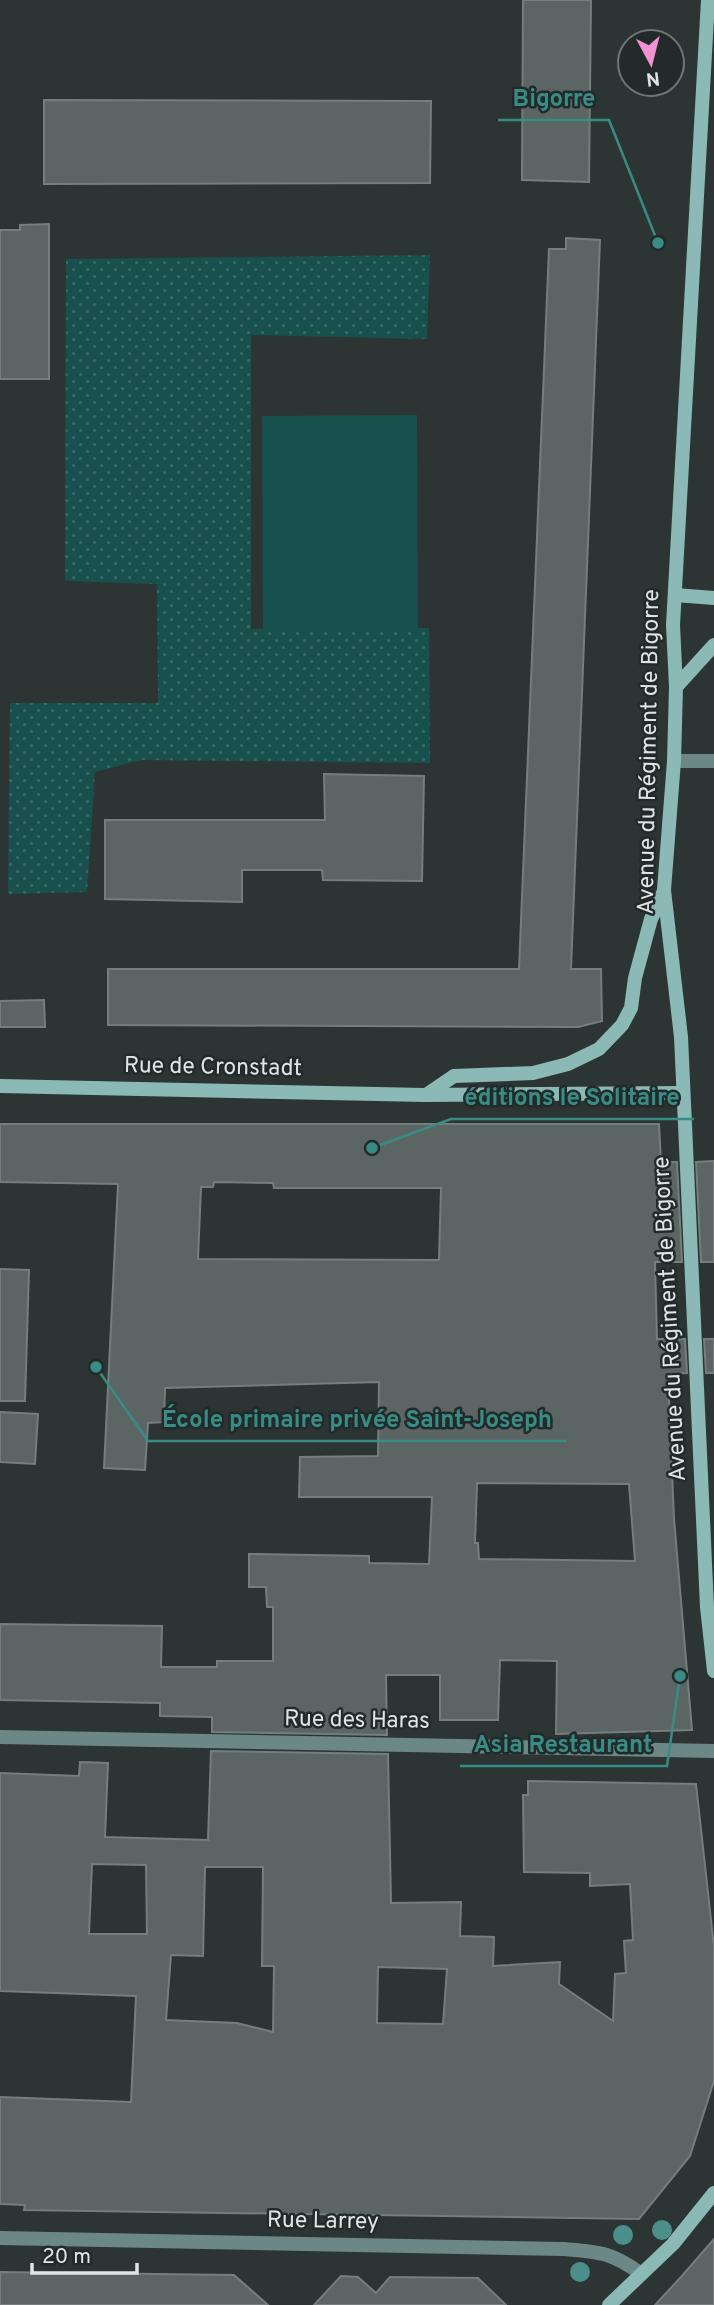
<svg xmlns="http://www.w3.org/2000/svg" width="714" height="2305" viewBox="0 0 714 2305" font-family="Overpass,sans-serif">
	<defs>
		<pattern id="grass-dots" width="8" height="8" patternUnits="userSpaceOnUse" patternTransform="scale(1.75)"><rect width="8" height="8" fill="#18504d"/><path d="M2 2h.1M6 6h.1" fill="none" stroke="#396966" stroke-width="1.8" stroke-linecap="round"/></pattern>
	</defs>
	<rect width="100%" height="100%" fill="#2c3534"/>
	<path fill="url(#grass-dots)" d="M430,255L427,339L251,335V629L429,628L430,763L141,760L95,772L87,892L8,894L10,703H158L157,584L65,581L66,259Z"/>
	<path fill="#18504d" d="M417,415L418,629L263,630L262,416Z"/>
	<g fill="#5b6564" stroke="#747f7d" stroke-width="2" fill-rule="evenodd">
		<path d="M523,0H591L589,182L522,180Z"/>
		<path d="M44,100L431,101L430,183L44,184Z"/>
		<path d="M49,224V379H0V230H20V225Z"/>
		<path d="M566,238L600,240L571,969H601L602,1021L578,1027L108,1025V969H519L549,249H566Z"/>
		<path d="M324,774L424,776L422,881L323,880L322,870H242V902L105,899V820H325Z"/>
		<path d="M44,1000L45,1027H0V1001Z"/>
		<path d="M0,1124H659L661,1162H677L682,1262H655L657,1339H685L687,1373L668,1374L674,1519L692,1730L556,1734L557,1661L500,1660L498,1720H440V1675H386L387,1735L212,1732V1717L160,1716V1703L0,1700V1624L162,1626L161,1667H217V1661H273V1607H267L266,1587H249V1554L369,1556V1563L429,1564L432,1497H299L300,1457L378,1456L379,1382L165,1388L164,1422L148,1423L145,1470L104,1468L118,1184L0,1182ZM214,1182L273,1183L274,1188H441L439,1260L198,1259L201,1187H213ZM477,1483L629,1484L635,1561L479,1559L478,1543H475Z"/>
		<path d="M714,1161V1262H701L696,1162Z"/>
		<path d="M0,1269L29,1270L25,1401H0Z"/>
		<path d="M704,1339H714V1373H706Z"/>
		<path d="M0,1412L38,1414L35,1464L0,1462Z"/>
		<path d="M211,1751L388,1754L391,1903L461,1902L460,1936L494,1937L493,1966L560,1962L559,1984L613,2021L615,1974L626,1973L624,1941L633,1940L630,1884L590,1886V1873L524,1872L523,1795H528V1781L696,1784L714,1947V2081L690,2156L639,2219L24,2210L25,2205L0,2204V2097L131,2102L136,1996L0,1991V1773L79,1776L80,1762L108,1763L105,1837L208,1840ZM92,1864L146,1865L147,1934H89ZM205,1867H263L262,1966H274L273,2032L237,2023L166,2020L171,1955L203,1956ZM378,1967L447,1969L443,2024L377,2023Z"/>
		<path d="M714,2239V2305H655L681,2277Z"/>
		<path d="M0,2272L234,2275L268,2305H0Z"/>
		<path d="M341,2276L358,2277L376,2293L390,2277L478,2278L506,2305H314Z"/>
	</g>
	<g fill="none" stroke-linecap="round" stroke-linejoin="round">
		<g stroke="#6c8886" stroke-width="14">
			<path d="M674,761H714"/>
			<path d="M0,1737L714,1751"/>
			<path d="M0,2238L564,2249C599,2252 611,2252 640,2273"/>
		</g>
		<g stroke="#8bb9b5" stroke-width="14">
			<path d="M708,0L673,625L676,687L674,761L664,890L681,1037L707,1607L714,1671"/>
			<path d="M675,595L714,598"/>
			<path d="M676,687L714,645"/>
			<path d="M0,1086L425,1095L683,1093"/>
			<path d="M426,1095L454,1076L533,1073L568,1064L599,1049L622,1025L631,1008L635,978L651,919L664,891"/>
			<path d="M609,2305L673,2244L714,2193"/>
		</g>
	</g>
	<g fill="#4c8e89">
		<circle cx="662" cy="2230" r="10"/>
		<circle cx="623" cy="2235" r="10"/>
		<circle cx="580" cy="2272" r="10"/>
	</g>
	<g text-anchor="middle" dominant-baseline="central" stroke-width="5" stroke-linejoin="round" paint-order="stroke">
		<g font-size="23" fill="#dfe4e4" stroke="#222b2a">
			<text transform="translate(650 752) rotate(-89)">Avenue du Régiment de Bigorre</text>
			<text transform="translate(213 1068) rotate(1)">Rue de Cronstadt</text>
			<text transform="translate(671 1319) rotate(-93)">Avenue du Régiment de Bigorre</text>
			<text transform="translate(357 1721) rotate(1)">Rue des Haras</text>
			<text transform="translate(323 2222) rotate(1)">Rue Larrey</text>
		</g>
	</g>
	<path fill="none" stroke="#398c86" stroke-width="2.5" d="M658 243L609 120H498M372 1148L451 1119H694M96 1367L148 1441H566M680 1676L667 1766H460"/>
	<g fill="#398c86" stroke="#222b2a" stroke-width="2.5">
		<circle cx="658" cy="243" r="7"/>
		<circle cx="372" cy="1148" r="7"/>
		<circle cx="96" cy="1367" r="7"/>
		<circle cx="680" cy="1676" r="7"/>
	</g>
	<g font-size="24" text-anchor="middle" font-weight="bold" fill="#398c86" stroke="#222b2a" stroke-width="5" stroke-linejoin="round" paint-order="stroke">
		<text x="554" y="106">Bigorre</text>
		<text x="572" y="1105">éditions le Solitaire</text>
		<text x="357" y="1427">École primaire privée Saint-Joseph</text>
		<text x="563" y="1752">Asia Restaurant</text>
	</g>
	<g transform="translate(651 63) rotate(173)"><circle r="33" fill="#222b2a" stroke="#6e7574" stroke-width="2"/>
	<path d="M0-5L12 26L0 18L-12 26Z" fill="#f391d5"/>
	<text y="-10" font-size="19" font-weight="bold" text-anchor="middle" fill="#dfe4e4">N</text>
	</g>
	<path d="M32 2263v10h105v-10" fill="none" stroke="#dfe4e4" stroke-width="3.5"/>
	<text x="42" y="2263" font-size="21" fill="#dfe4e4" stroke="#222b2a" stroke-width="5" paint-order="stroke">20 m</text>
</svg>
